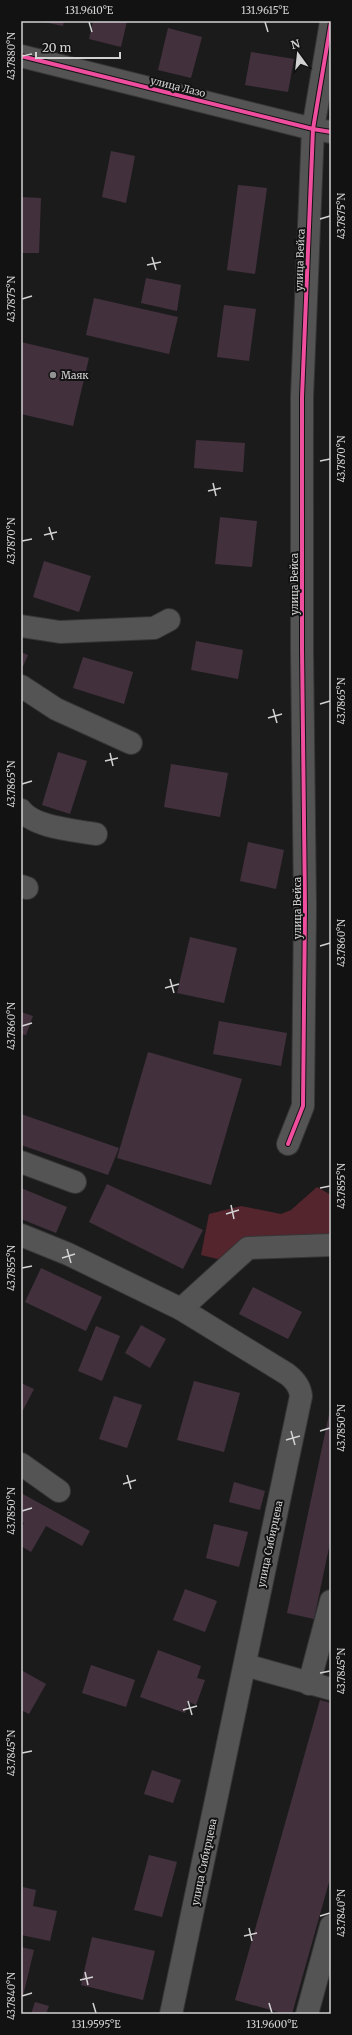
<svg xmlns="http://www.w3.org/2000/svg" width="352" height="2035" viewBox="0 0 352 2035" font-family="Merriweather,serif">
	<rect width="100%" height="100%" fill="#1c1b1c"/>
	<path fill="#54252d" d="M317,1187L331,1195V1239L230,1262L201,1255L209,1214L241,1206L281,1214L291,1210Z"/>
	<g fill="#42313c">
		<path d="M39,21H64L63,26Z"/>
		<path d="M93,21H127L121,47L89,39Z"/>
		<path d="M168,28L202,37L191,78L158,70Z"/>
		<path d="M251,52L294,59L288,92L245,85Z"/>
		<path d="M111,151L135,156L126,203L102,197Z"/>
		<path d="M238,185L267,188L255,274L227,270Z"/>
		<path d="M21,197L41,198L39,253H21Z"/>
		<path d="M146,278L181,285L177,311L141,303Z"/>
		<path d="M94,298L178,317L169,354L86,335Z"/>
		<path d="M224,305L256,309L249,361L217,357Z"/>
		<path d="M21,342L89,358L73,426L21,414Z"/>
		<path d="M196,440L245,443L243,472L194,468Z"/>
		<path d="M220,517L257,521L252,567L215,564Z"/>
		<path d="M44,561L91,576L79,612L33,597Z"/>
		<path d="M196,641L243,650L238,679L191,670Z"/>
		<path d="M21,652L28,655L21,671Z"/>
		<path d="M83,657L133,672L124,704L73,688Z"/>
		<path d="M58,752L87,761L70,814L42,805Z"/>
		<path d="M171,764L228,773L220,817L164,807Z"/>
		<path d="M248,842L284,850L276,889L240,881Z"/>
		<path d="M190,937L237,948L224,1003L177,993Z"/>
		<path d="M21,1012L33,1016L26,1035L21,1034Z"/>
		<path d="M219,1021L287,1033L281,1066L213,1054Z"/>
		<path d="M148,1052L242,1079L211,1185L117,1158Z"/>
		<path d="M21,1114L119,1148L108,1175L21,1145Z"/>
		<path d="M107,1184L203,1230L183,1269L89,1222Z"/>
		<path d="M21,1188L67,1207L56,1233L21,1219Z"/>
		<path d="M41,1268L102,1297L86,1331L25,1302Z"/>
		<path d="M253,1287L302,1312L288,1339L239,1314Z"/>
		<path d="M141,1325L166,1339L150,1368L125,1353Z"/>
		<path d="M96,1326L120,1336L102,1381L78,1371Z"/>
		<path d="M194,1381L240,1393L224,1452L177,1440Z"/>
		<path d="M21,1383L34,1389L21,1414Z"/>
		<path d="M114,1396L142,1405L127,1448L99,1439Z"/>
		<path d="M331,1405V1538L314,1619L287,1613Z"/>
		<path d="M234,1482L265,1491L260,1510L229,1502Z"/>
		<path d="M21,1493L90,1531L82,1546L46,1526L31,1552L21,1546V1528L24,1523L21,1522Z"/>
		<path d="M214,1524L248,1532L239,1567L206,1558Z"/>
		<path d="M185,1589L217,1601L205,1632L173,1620Z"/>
		<path d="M158,1650L201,1666L197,1678L205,1680L196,1705L189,1702L185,1713L140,1697Z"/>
		<path d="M91,1665L135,1680L126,1707L82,1693Z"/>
		<path d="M21,1670L46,1684L29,1714L21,1710Z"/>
		<path d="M320,1700L331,1703V1875L292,2014H285L235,2000Z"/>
		<path d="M152,1770L181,1780L173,1803L144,1794Z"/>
		<path d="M149,1855L177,1862L162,1917L134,1910Z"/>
		<path d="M23,1887L36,1890L33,1906L57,1911L50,1941L21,1935V1897Z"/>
		<path d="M92,1937L155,1951L143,2000L81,1985Z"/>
		<path d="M21,1947L34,1950L23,1996H21Z"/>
		<path d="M35,2002L49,2006L46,2014H31Z"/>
	</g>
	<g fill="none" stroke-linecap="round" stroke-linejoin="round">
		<defs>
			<g id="minor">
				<path d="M21,56L313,129L331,132"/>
				<path d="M21,626L60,632L154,628L169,620"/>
				<path d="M21,686L56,709L131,743"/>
				<path d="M21,810C35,828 75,830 96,834"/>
				<path d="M21,886L27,888"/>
				<path d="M288,1144L303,1106L305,907L302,649V397L313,129L331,22"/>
				<path d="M21,1162L75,1182"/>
				<path d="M21,1235L68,1254L181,1309L287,1374C295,1380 300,1386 301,1396L171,2014"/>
				<path d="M181,1309L248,1248L331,1245"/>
				<path d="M21,1464L59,1491"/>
				<path d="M245,1665L331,1689"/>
				<path d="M309,1684L331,1601"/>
				<path d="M307,2014L331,1926"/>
			</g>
		</defs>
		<use href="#minor" stroke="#373637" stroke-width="24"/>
		<use href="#minor" stroke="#545454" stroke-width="22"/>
		<defs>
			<g id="cycleway">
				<path d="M21,56L313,129L331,132"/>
				<path d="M288,1144L303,1106L305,907L302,649V397L313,129L331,22"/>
			</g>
		</defs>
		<use href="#cycleway" stroke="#131213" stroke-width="6"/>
		<use href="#cycleway" stroke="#ef4d9e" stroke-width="4"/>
	</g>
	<path fill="none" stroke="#d3d2d3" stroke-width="1.5" d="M89,22L92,32M265,22L268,32M22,56L32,54M320,219L330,216M152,257L156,270M147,265L161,262M22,299L32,296M320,461L330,459M213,483L216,496M208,491L221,488M49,527L53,540M44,535L57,532M22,541L32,539M320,704L330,701M273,709L277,723M268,718L282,714M110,753L113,766M105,761L118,758M22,784L32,781M320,946L330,943M170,979L174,993M165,988L179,984M22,1026L32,1023M320,1188L330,1186M231,1205L234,1219M226,1214L239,1210M67,1249L71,1263M62,1258L75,1254M22,1268L32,1266M291,1431L295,1445M320,1431L330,1428M286,1440L300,1436M127,1475L131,1489M123,1484L136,1480M22,1511L32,1508M320,1673L330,1671M188,1701L192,1715M183,1710L197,1706M22,1753L32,1751M320,1916L330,1913M249,1928L252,1941M244,1936L257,1933M85,1972L88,1985M80,1980L93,1977M22,1996L32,1993M93,2003L96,2013M269,2003L272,2013"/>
	<circle fill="#939293" stroke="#131213" stroke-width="1.5" cx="53" cy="375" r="4"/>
	<g text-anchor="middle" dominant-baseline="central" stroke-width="4" stroke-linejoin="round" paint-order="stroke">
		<g font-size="10" fill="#d3d2d3" stroke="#131213">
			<text transform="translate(178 87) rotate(14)">улица Лазо</text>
			<text transform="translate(300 260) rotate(-88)">улица Вейса</text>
			<text transform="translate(294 584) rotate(-90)">улица Вейса</text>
			<text transform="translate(297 908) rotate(-90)">улица Вейса</text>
			<text transform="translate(270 1544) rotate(-78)">улица Сибирцева</text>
			<text transform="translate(204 1862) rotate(-78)">улица Сибирцева</text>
		</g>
		<g font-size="10" fill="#d3d2d3" stroke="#131213" text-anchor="start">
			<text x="61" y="375">Маяк</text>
		</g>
	</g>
	<rect width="352" height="2035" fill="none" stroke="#131213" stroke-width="44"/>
	<g transform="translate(298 54) rotate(345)" stroke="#131213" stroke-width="3" paint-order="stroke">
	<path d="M0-3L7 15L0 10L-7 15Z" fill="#d3d2d3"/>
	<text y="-6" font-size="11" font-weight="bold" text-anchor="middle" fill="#d3d2d3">N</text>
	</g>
	<path d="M36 52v6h84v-6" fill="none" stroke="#d3d2d3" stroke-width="2"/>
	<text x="42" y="52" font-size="12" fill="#d3d2d3" stroke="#131213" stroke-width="3" paint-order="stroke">20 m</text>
	<rect x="22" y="22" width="308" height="1991" fill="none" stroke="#d3d2d3" stroke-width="1.5"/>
	<g font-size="10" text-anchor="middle" fill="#d3d2d3">
		<text x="89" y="14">131.9610°E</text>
		<text x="265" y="14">131.9615°E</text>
		<text transform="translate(11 56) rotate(-90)" y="4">43.7880°N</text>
		<text transform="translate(341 216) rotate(-90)" y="4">43.7875°N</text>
		<text transform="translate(11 299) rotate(-90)" y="4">43.7875°N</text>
		<text transform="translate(341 459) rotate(-90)" y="4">43.7870°N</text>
		<text transform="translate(11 541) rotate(-90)" y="4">43.7870°N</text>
		<text transform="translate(341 701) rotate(-90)" y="4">43.7865°N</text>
		<text transform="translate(11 784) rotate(-90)" y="4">43.7865°N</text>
		<text transform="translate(341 943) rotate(-90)" y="4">43.7860°N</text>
		<text transform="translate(11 1026) rotate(-90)" y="4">43.7860°N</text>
		<text transform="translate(341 1186) rotate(-90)" y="4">43.7855°N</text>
		<text transform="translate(11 1268) rotate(-90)" y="4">43.7855°N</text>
		<text transform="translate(341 1428) rotate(-90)" y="4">43.7850°N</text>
		<text transform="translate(11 1511) rotate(-90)" y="4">43.7850°N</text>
		<text transform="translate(341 1671) rotate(-90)" y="4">43.7845°N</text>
		<text transform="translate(11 1753) rotate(-90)" y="4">43.7845°N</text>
		<text transform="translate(341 1913) rotate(-90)" y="4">43.7840°N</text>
		<text transform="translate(11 1996) rotate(-90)" y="4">43.7840°N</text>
		<text x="96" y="2028">131.9595°E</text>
		<text x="272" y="2028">131.9600°E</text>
	</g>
</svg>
